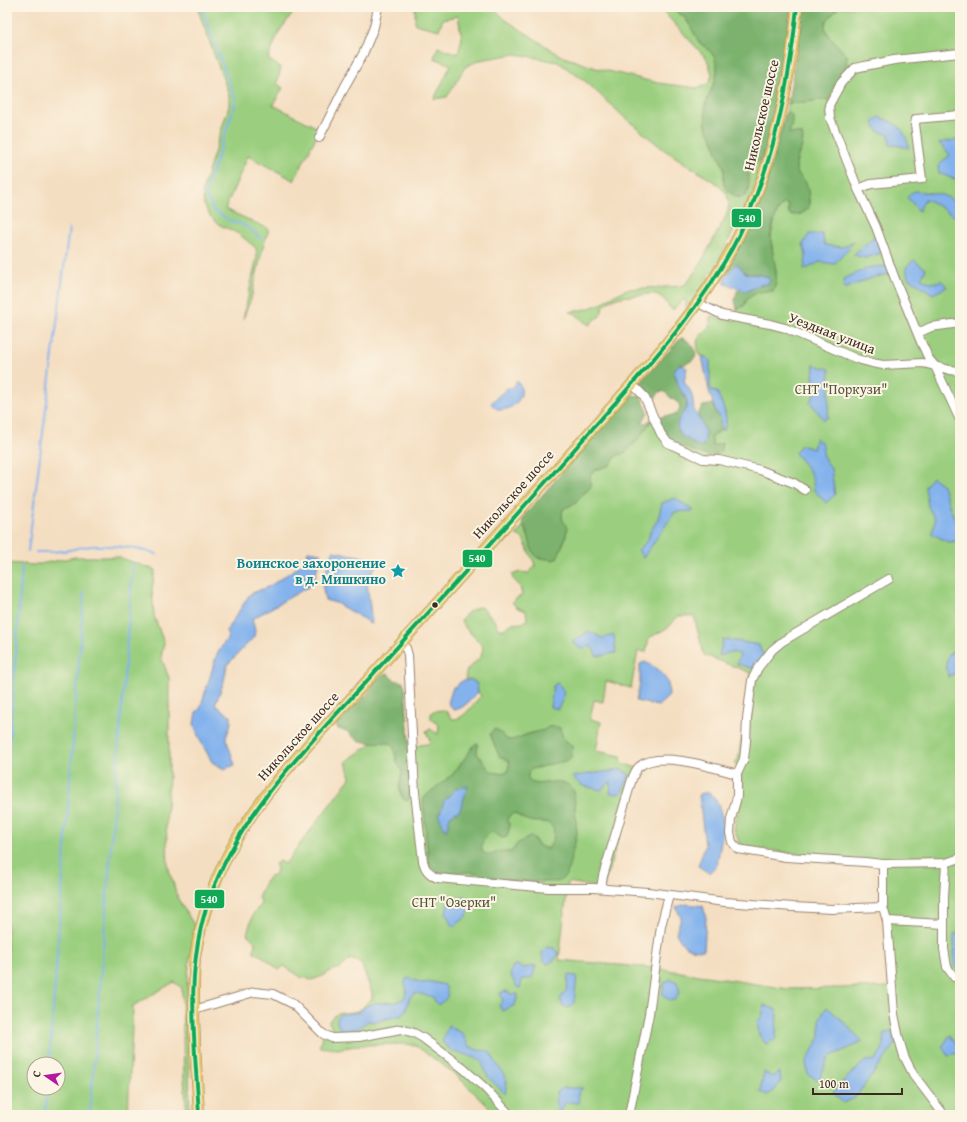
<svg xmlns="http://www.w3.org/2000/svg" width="967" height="1122" viewBox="0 0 967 1122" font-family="'Gentium Book Plus',serif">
	<rect width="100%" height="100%" fill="#fcf5e5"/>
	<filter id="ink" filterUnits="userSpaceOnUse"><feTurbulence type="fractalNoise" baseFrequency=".025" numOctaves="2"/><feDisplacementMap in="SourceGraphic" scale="8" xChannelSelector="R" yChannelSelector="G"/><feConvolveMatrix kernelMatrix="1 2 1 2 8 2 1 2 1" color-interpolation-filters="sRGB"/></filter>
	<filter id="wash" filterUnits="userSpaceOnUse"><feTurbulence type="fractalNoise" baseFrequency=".012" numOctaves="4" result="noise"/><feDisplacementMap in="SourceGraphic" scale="16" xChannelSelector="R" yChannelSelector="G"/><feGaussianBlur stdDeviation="0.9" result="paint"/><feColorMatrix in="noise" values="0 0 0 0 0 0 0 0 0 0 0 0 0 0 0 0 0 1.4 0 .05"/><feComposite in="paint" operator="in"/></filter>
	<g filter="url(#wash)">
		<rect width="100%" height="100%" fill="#f4dec1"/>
		<g fill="#9bcf7f" stroke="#6b7c4e" fill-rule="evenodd">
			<path d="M197,7H297L279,32L268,59L281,68L277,83L283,88L273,105L320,129L294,181L286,176L248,156L225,209L269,229L263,247L251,299L243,319L257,257L256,248L239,234L218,224L210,216L204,205L202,191L229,106V95Z"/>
			<path d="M415,7H493L506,20L561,56L596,68L658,83L697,88L705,86L710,81L712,74L707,59L659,7H669L683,16L694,31L699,42L710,51L715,58L718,70L715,81L705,105L706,127L714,141L717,153L724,167V185L733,195L739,198L742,197L748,192V176L750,169L763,158L751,196L716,266L692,302L686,307V300H683L673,310C667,307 667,299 658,295C652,292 646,295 640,295C627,297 614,295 604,306C602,309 602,314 599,317C595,320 593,320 590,325C581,322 578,312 569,312L587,309L603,303L607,299L627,289L666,287L681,286L686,284L701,263L727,214L729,204L727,194L719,185L663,149L624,117L586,82L558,62L516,54L480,60L465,67L447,97L434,99L451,65L434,58L438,47L458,54L462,38L458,16L443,19L439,30L415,24Z"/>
			<path d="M839,7H960V1115H497L455,1074L415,1045L399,1044L361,1045L338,1049L319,1047L324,1032L329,1033L332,1031V1028L329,1022C334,1010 347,1014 357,1011C364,1009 366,1001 372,999V993L361,963L350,959L341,968L332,970L325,975L312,980L301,977L284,966L279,970L265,958L254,952L255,942L247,934L253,914L260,906L261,901L258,898L264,884L270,876H275L277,868L275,864L279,861L285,864L350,778L346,761L375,742H383L392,744L394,748L397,763L402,770L399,786L401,795L416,746L431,743L426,731L430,729L438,734L439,725L431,719V714L433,711C445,710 445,708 452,719C465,720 472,704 481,696L478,692L477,685L474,681L466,680C463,670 472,665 479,659C482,656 482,651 483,647C477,638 466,631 461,621L463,617L470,611L478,607L483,608L495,621L499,629H504L511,624L523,623L527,620L526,611L516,607L512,602L522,595L520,586L513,579L512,575L520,572L529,573L535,566C534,560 531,557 529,552C525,544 525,537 516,535L523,526L540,559L548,558L553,560C559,554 569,536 566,528C562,517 561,521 563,509L576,503L581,496L588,490L590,476L594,471L604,467L609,466L617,455L626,452L637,441L652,420L705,455L719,453L721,450L722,443L713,446L711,437L721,430H724C729,418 722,404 717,393L713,391L710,388C709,378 709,369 708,358L700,355C691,331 707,338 711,321L709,319L711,316L736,321L737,309L744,306C747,294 762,290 773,291L776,272L773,260L771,236L776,215L781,206L785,203L789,206L788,210L791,215C810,215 812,205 806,188C805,186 805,182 803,180C800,175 796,173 796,167C795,159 800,153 802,146C803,143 802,138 802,134H789L792,122L785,115L788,103C802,103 815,100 829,100L836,83L846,71L847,55C840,48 821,32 826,22C829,17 835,12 839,7ZM678,616H694L704,655L751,673L738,760L735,763L741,774L742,796L734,829L741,847L882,864L894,987L788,989L655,968L559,960L568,882L603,888L640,769L622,763L621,756L596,751L601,722L590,719L594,700L603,702L606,681L631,688L638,651L646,652L649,638L669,627Z"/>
			<path d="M75,557H118L155,570L152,589L154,616L164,643L161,657L169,678V777L166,820L168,866L178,899L196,928L190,958L187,985L190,1115H187L184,1079L182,988L174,982L133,1006L128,1115H7V563L35,565ZM34,1064H58V1088H34Z"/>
		</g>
		<g fill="#7cb26e" stroke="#5c6e46" fill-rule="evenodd">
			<path d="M669,7H767C770,11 776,13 778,7H791L790,20C785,56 779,91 771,126C768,136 767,146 763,156C761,162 752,164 750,171C747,178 753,200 738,197C732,196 727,190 724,185V167L717,153L715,144L708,130L706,124L705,105L715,81L717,70L715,58L710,51L699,42L686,18Z"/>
			<path d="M804,7H822V8L830,9V7H839C835,12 829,17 826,22C821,32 840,48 847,55L846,71L836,83L829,100C815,100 802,103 788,103Z"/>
			<path d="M787,113H790L792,116V122L789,133L802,134C806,146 795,156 796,167C797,177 803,177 806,183C809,188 809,202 809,208L801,214L790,215L788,210L789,206L785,203C779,206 777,212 775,218C773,225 770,233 771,240C772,253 781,281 773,291C762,290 747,294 744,306L737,309L735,300L737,291L741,289L744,291C751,290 757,284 763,285L768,277C764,276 761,274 757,274C749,273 745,276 740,266L732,269L730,273L727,271L762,198L785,115Z"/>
			<path d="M681,338C688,339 699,349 695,358C693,361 686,363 683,365L680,364L674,373L687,402L686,410L678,427C680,435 693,445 701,447C709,437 703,425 697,415L703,406L715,404L716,412L721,419L720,431L711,437L713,446L722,443L720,452C709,462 680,445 668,440L658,418L664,416L675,415C684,406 679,403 671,398C668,396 665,389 660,392C656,394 657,399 651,401L640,386L644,378Z"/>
			<path d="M633,395L641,397L648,412L642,423H646L650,420H652L637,441L626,452L617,456L609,466L604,467L594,471L590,476L591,486L588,490L581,496L576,503L563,509C560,524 566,520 567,530C567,535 559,554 557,558L553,560L536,557L531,548L528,534L522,522L525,515L628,397Z"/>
			<path d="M388,673C391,680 397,681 403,682L405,687L413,794L407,801L403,799C398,788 401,781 402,770L397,763L394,748L392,744L383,742L370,743L357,740L347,731L338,729L336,725C342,711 357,706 367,694C371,688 373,682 379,677C382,674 384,674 388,673Z"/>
			<path d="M554,726L560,728L563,738L572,746C575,763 563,761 551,764C544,766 538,768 531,769L528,774V780C540,791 560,771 574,791L577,834L567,874L560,881L555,882C533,881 509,881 487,877C482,876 478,873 473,872C460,871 448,876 436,870C431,867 429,862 428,857L423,802L424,797L453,774L475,744L478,743L477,753L490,771L496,773L507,772L509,766V761L499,756L490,734L494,729L499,731L506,739L512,740L528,734L544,730L548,727ZM515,813C521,819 530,822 538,822C541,822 545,822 548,823C558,828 553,842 548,849L539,846L532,836L518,843L511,852C508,852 504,851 501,851C491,853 492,859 482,851C481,842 484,837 492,832L502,838L507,837L510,826L508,820L510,815Z"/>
		</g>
		<g fill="#83b2ed" stroke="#5f6e86">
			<path d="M879,117C898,124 905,128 909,148L890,144L889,135L878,131L873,122Z"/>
			<path d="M960,139V178L954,179L939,173L938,166L950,155L939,143Z"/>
			<path d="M914,191C937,194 960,192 960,222L957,218L932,202L925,199L919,211L907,197Z"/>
			<path d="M809,234H822L825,245L843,247L854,241L842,256L834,264L820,262L804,270L806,256L803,244Z"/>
			<path d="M876,235L882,253L865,258L853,255Z"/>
			<path d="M914,260L926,269L921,278L931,283L942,281L947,287L933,294L908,278L906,267Z"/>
			<path d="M737,263L745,273C753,276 764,272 770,280L768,284L759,285L748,291H744L741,289L725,284V277Z"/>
			<path d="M886,266L890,274L872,278L844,289L843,279L871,267Z"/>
			<path d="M702,356L708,358L710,361V388L713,391L717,392C722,403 730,419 724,430H721L720,423L721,419L716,412L709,391Z"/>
			<path d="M680,364L687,368L684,382L690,390L693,399L694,412L699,417L705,432V442L701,447L690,442L686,437L683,438C682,435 679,433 678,430C674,415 688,415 687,402C686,395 680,391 678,385C677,381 677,377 674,373L676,367Z"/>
			<path d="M814,365L830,369L828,417L824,420L810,402L818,387L813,378Z"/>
			<path d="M517,381C533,396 502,422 491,403L506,389L513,387Z"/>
			<path d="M816,437L823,445V456L831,469L835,495L826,503L813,489C816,476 803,463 795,453L801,445L813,449Z"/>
			<path d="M932,477L943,485L949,505L956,523L960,541L948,542L932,534L935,520L928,506L925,487Z"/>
			<path d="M675,498L694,511L675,512L643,558L638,550L648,540L650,532L658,519L662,503Z"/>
			<path d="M308,551L321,553L313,584L252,619L255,630L254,637L227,665L224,681L215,705L231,716V723L226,738L235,765L224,769L212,762L199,738L194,724L196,712L200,709L217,654L228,637L226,631L250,594L270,586L305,562Z"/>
			<path d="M333,551L379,560L367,582L372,624L336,603L325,600L322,582Z"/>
			<path d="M589,631L602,638L614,635L616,653L597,656L591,646L581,649L572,642Z"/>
			<path d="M723,639L759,645L764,657L754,669L737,664L740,654L731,652L719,656Z"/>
			<path d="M960,648V670L948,677L946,663L949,654Z"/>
			<path d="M645,662L658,669L668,682L669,696L658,706L636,701L640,683V664Z"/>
			<path d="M466,680H473L477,685L478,692C471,699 464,709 454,710L448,703L453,687H457C459,682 461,681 466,680Z"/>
			<path d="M557,683C568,692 563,698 558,709L550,707L553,686Z"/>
			<path d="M621,769L630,775L621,794L610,793L611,781L601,790L583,786L572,777C588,773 604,773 621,769Z"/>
			<path d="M468,786L460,810L450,816L446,831L439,816L444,801L455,789Z"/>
			<path d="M709,792L718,803L724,824L717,865L709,873L698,866L705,846L699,794Z"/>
			<path d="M464,896L473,902L467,916L454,927L446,914L448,902L456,901Z"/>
			<path d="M687,904L703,906L706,918L704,950C688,950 683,947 676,933L681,918L676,907Z"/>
			<path d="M954,934H960V969L954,967Z"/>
			<path d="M547,947L554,948L559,954L553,961L548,964L543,961L542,952Z"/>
			<path d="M518,965L522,968L536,966L532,978L522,980L520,988L516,986L510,973L513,966Z"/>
			<path d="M568,975L577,976L574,1003L569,1008L563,1006L560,999L567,989Z"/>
			<path d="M408,978L422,983L432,982L445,985C449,997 449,997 438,1005L435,1002L433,997L416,993L410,997L406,1010L402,1015L375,1022L368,1021L358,1029H349L345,1031L340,1029L337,1023V1018L341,1014L353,1013L359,1012L366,1006L375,1003L397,1002L404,998L407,991L405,984L406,979Z"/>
			<path d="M671,979L677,982L680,991L676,999L670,1001L662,994L664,983Z"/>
			<path d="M506,991L511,994H518L515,1005L502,1011L499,1005L503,1001L500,993Z"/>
			<path d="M764,1005L777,1010L776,1039L766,1044L759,1035L757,1021L762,1017Z"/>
			<path d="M827,1007L846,1024L863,1042L829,1057L819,1080L808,1075L806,1062L820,1037V1018Z"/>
			<path d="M448,1026L462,1033L469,1046L477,1050L489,1051L507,1080L505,1094L488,1077L481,1061L467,1055L453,1052L442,1042Z"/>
			<path d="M893,1032L895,1045L855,1098L843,1103L833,1093L839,1085L865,1061L875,1060L882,1050L884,1033Z"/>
			<path d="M950,1035L955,1042L960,1045V1057L955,1053L948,1056L942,1047Z"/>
			<path d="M764,1072L772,1077L780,1072L781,1082L774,1091L767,1095L760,1092Z"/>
			<path d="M564,1088H583L578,1093L579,1103L566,1102L557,1115L556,1092Z"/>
		</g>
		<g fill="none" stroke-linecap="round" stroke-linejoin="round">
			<g stroke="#83b2ed" stroke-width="2">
				<path d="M201,7L236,101L205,194L213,210L231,221L246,226L262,239"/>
				<path d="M28,551L69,228"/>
				<path d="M36,552C45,552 53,552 61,551C69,551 76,548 83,547C107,544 133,547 157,554"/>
				<path d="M7,773L22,566"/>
				<path d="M49,1064L84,592"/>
				<path d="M45,1115L47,1088"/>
				<path d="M90,1115L133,563"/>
			</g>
		</g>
	</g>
	<g filter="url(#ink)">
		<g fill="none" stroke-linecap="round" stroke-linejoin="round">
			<defs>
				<g id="minor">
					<path d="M960,53L894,60L855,68L841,83L829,105L830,118L858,189L876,227L895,279L921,342L929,359L935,366L960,420"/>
					<path d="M319,138L345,86L363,54L374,27L378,7"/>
					<path d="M858,189L871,184L922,179L915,124L916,119L960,115"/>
					<path d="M698,303L722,315L770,324L785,328L857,359L872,363L883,365L923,363L950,370L960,371"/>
					<path d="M918,333L931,327L960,323"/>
					<path d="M632,384L644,396L661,434L668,443L703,459L719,460L760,470L794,483L805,490"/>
					<path d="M401,643L406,648L408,655L415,793L423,861C425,870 429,874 437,878L549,888H593L648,892L725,902L793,907L832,909L883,907V864L946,863L960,858"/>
					<path d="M946,863L944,896V949L947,967L954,977L960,979"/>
					<path d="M883,864L865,862L786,857L738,849L732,842L730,833L731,819L737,797V774L744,759L746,741L747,719L752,680L758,668L772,650L783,641L889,579"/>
					<path d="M601,888L603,876L632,779C634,775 636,768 640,766C660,750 714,768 737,774"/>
					<path d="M883,907L887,921L894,1014L899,1039L904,1056L913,1074L944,1115"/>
					<path d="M887,921L944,924"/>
					<path d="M194,1010L254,992L273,994L293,1004L323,1034L332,1038L359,1037L401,1029L414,1033L423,1038L464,1069L486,1089L510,1115"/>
					<path d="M629,1115L649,1014L661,926L669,895"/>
				</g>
				<path id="major" d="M199,1115C197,1074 193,1032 194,990C194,979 194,968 195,957C198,938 203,918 209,900C238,811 304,751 365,683C430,612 493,539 558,468C583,440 607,412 632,384C672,338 711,291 739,235C773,165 790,85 797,7"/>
			</defs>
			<use href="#minor" stroke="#988470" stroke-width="10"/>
			<use href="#major" stroke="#988470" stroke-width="12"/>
			<use href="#minor" stroke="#fff" stroke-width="8"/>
			<use href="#major" stroke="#e9c769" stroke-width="11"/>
			<defs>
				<path id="bus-1" d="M199,1115C195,1044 184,969 209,900C241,809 310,744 374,673C447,592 521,511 593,428C646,368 703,308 739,235C774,164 789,85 797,7"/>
			</defs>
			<use href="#bus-1" stroke="#fcf5e5" stroke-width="7"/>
			<use href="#bus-1" stroke="#10a855" stroke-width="4"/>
		</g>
	</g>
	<defs>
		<symbol id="sight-bare" viewBox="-9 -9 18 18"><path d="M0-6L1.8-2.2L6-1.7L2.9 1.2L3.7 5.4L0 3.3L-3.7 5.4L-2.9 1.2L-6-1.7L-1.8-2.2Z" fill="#0f9aa8" stroke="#fcf5e5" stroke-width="2.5" paint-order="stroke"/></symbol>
	</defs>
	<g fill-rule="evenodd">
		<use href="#sight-bare" x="387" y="560" width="22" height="22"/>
	</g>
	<circle fill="#3b2a1e" stroke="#fcf5e5" stroke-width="1.5" cx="435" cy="605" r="3.5"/>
	<g text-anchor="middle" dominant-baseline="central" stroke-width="4" stroke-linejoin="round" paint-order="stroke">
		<g font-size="14" fill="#3b2a1e" stroke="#fcf5e5">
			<text transform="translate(761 115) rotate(-77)">Никольское шоссе</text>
			<text transform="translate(832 333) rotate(21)">Уездная улица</text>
			<text transform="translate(513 494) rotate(-48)">Никольское шоссе</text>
			<text transform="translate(298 736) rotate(-48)">Никольское шоссе</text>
		</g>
		<g font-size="14" fill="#535336" stroke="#fcf5e5">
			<text x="841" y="389">СНТ "Поркузи"</text>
			<text x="454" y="902">СНТ "Озерки"</text>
		</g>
		<g font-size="14" font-weight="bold" fill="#0d838f" stroke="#fcf5e5" text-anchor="end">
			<text x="386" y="563">Воинское захоронение<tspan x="386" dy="16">в д. Мишкино</tspan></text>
		</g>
	</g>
	<g stroke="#fcf5e5" stroke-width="1.5">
		<rect x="731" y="208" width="31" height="20" rx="4" fill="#10a855"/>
		<rect x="462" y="549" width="31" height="19" rx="4" fill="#10a855"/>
		<rect x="194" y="889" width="31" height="20" rx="4" fill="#10a855"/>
	</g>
	<g font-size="11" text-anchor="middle" font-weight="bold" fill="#fff">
		<text x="747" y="222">540</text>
		<text x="477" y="562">540</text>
		<text x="209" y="903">540</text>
	</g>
	<rect width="967" height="1122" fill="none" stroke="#fcf5e5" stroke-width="24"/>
	<g transform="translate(46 1076) rotate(283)"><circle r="19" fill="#fcf5e5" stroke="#afa495"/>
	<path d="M0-3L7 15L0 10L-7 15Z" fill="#b5179e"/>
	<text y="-6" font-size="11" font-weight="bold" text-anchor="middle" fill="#3b2a1e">С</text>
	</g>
	<path d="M813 1088v6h89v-6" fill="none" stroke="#3b2a1e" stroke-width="2"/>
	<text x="819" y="1088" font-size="12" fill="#3b2a1e" stroke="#fcf5e5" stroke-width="3" paint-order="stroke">100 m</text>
</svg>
